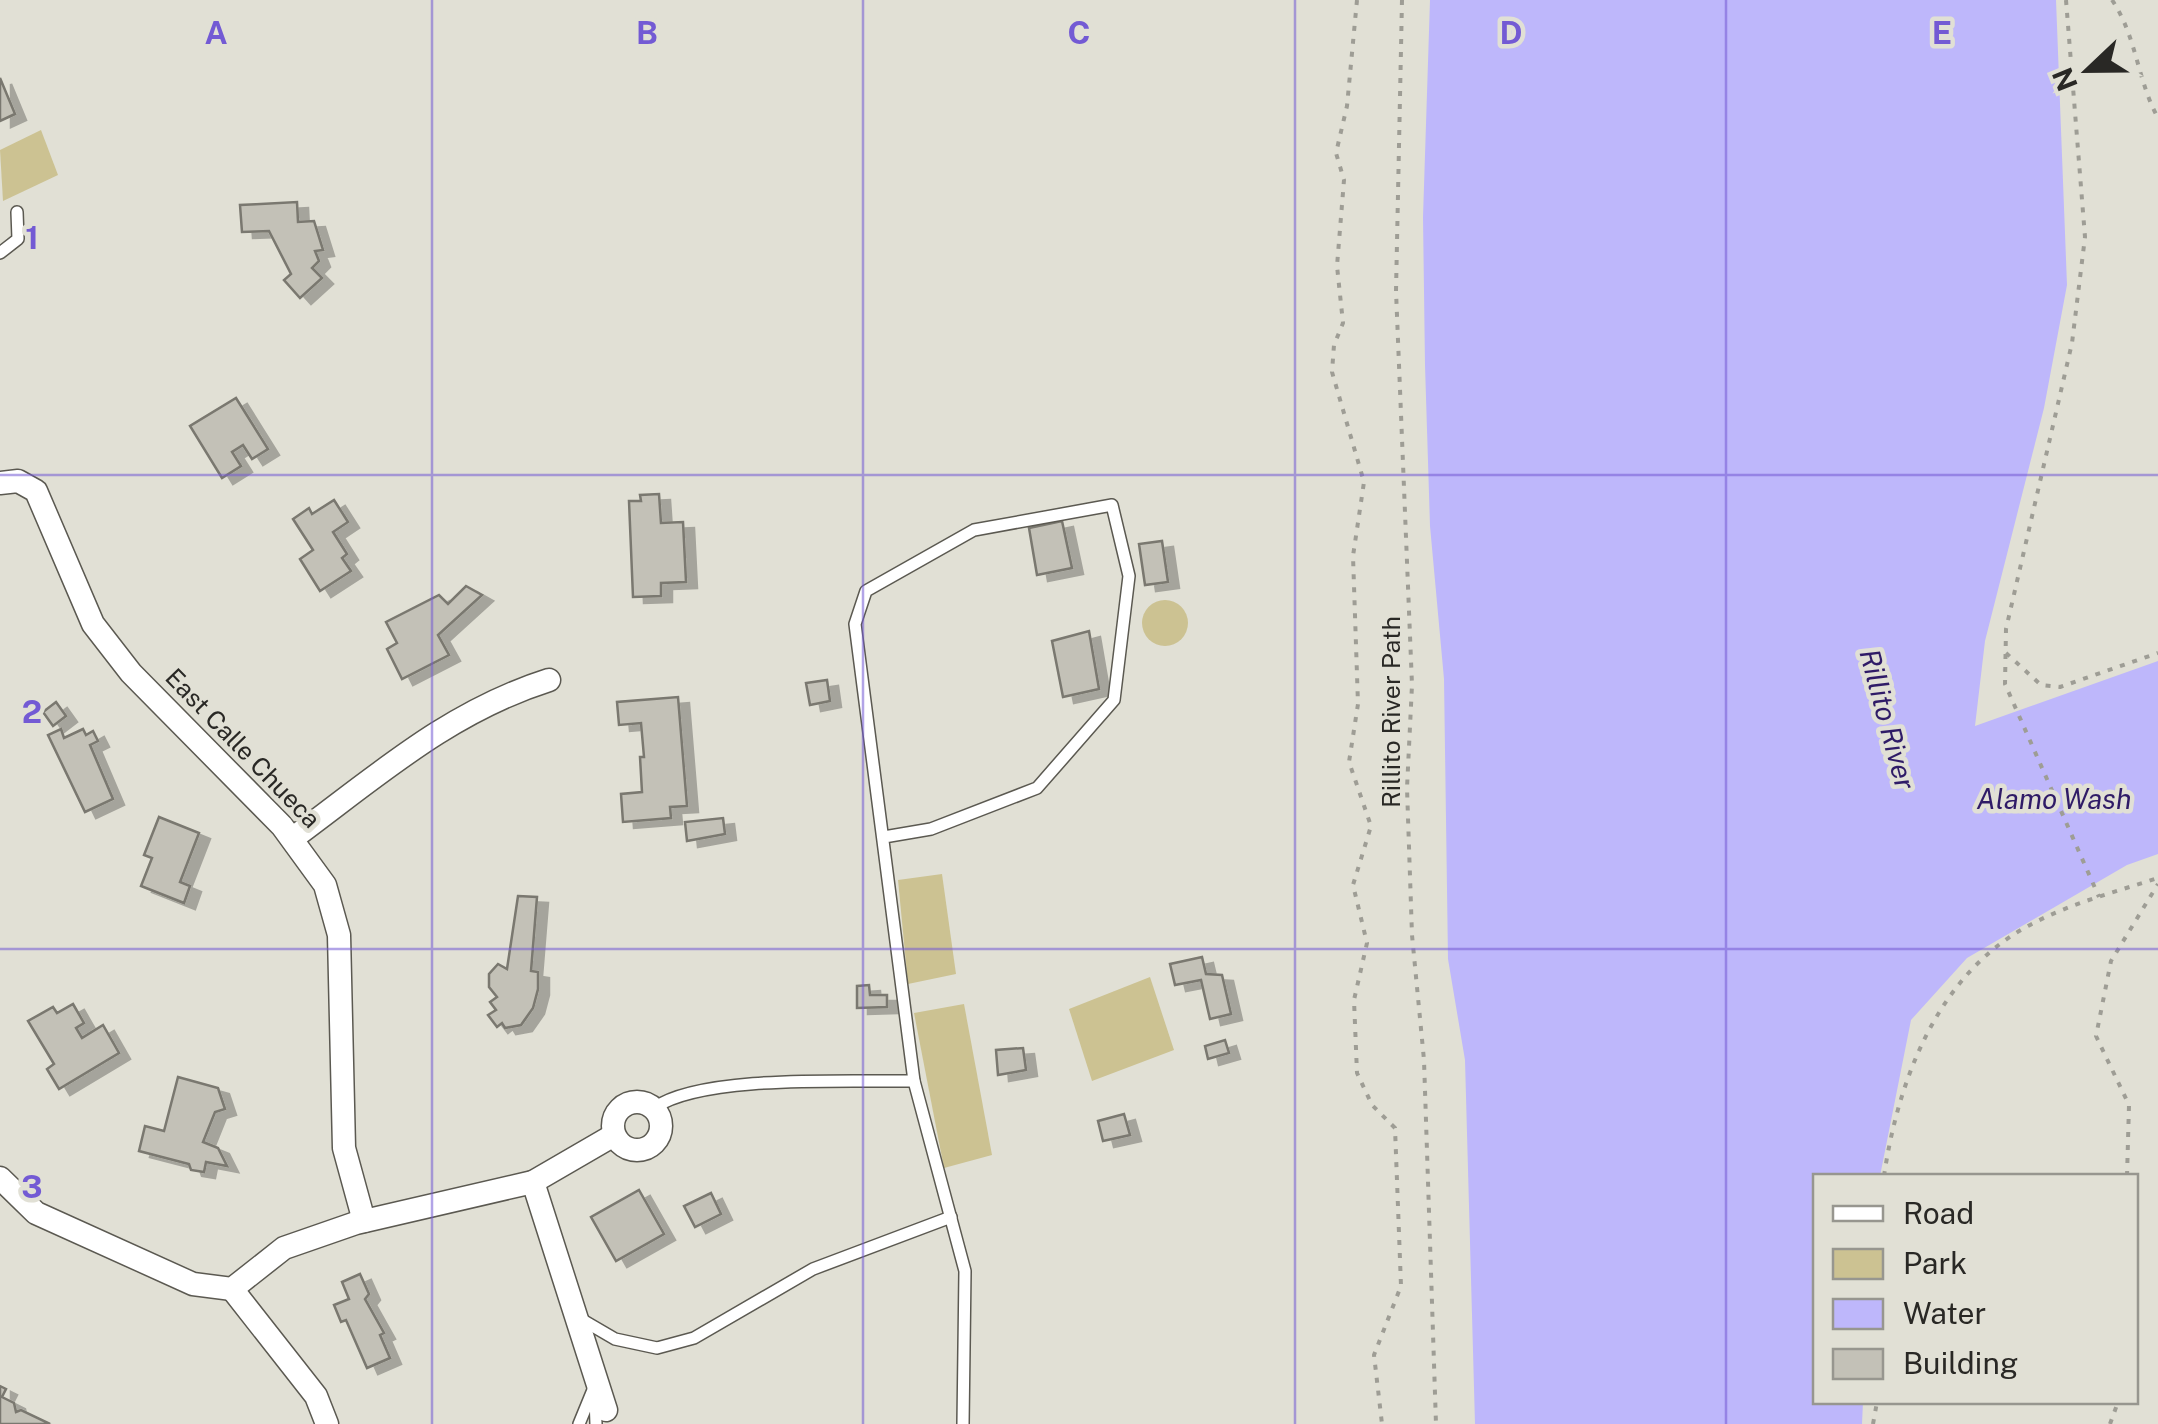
<svg xmlns="http://www.w3.org/2000/svg" width="2158" height="1424" viewBox="0 0 2158 1424" font-family="'Public Sans',sans-serif">
	<defs>
		<filter id="shadow"><feDropShadow dx="11" dy="6" stdDeviation="0" flood-color="#0004"/></filter>
	</defs>
	<rect width="100%" height="100%" fill="#e1e0d5"/>
	<g fill="#ccc292">
		<path d="M41,130L58,175L3,201L0,150Z"/>
		<circle cx="1165" cy="623" r="23"/>
		<path d="M942,874L956,974L908,984L898,880Z"/>
		<path d="M1150,977L1174,1050L1092,1081L1069,1009Z"/>
		<path d="M964,1004L992,1155L944,1168L914,1013Z"/>
	</g>
	<path fill="#beb7fb" d="M1430,0H2056L2067,285L2044,408L1985,641L1975,726L2158,661V854L2127,865L1967,958L1911,1020L1880,1176H1816V1402H1863L1862,1424H1475L1465,1060L1448,959L1444,679L1430,526L1425,365L1423,217Z"/>
	<g fill="#c3c1b7" stroke="#7a786f" stroke-width="2.5" filter="url(#shadow)">
		<path d="M0,78L15,114L0,121Z"/>
		<path d="M297,202L298,222L314,221L323,250L315,251L319,261L312,268L322,278L300,298L284,280L291,274L269,231L242,232L240,205Z"/>
		<path d="M236,398L268,449L252,459L243,445L232,452L241,466L222,478L190,426Z"/>
		<path d="M659,494L661,523L683,522L686,582L661,583V596L633,597L629,501H641L640,495Z"/>
		<path d="M334,500L348,522L333,532L347,554L342,558L351,571L320,591L300,559L313,550L293,519L309,508L312,514Z"/>
		<path d="M1062,521L1072,568L1037,575L1029,528Z"/>
		<path d="M1162,541L1168,582L1145,585L1139,544Z"/>
		<path d="M466,586L482,595L438,635L449,655L402,679L387,649L397,643L386,622L439,595L448,604Z"/>
		<path d="M1089,631L1099,689L1063,697L1052,641Z"/>
		<path d="M827,680L830,701L810,705L806,683Z"/>
		<path d="M678,697L687,806L670,807L671,818L623,822L621,794L642,792L640,757H644L641,723L619,725L617,702Z"/>
		<path d="M56,702L66,716L53,726L43,712Z"/>
		<path d="M61,729L64,738L83,729L86,735L93,731L98,741L90,745L113,799L85,812L48,735Z"/>
		<path d="M159,817L199,833L180,882L190,886L184,903L141,886L152,858L144,855Z"/>
		<path d="M723,818L725,834L687,841L685,822Z"/>
		<path d="M518,896L537,897L531,971L538,972V989L533,1008L521,1025L505,1028L502,1023L497,1027L488,1015L496,1010L490,1002L497,997L489,987V974L498,964L507,969Z"/>
		<path d="M1202,957L1206,974L1222,975L1231,1014L1210,1019L1201,980L1175,985L1170,964Z"/>
		<path d="M869,985L870,995H887V1007L857,1008V986Z"/>
		<path d="M73,1004L84,1023L76,1028L82,1038L103,1025L119,1053L59,1089L47,1069L54,1064L28,1021L53,1007L57,1013Z"/>
		<path d="M1225,1040L1229,1053L1208,1059L1205,1046Z"/>
		<path d="M1023,1048L1026,1070L998,1075L996,1050Z"/>
		<path d="M178,1077L218,1088L225,1109L215,1112L203,1142L218,1148L227,1166L206,1162L204,1172L191,1170L189,1164L139,1151L145,1126L164,1131Z"/>
		<path d="M1124,1114L1130,1135L1103,1141L1098,1121Z"/>
		<path d="M639,1190L664,1234L616,1261L591,1217Z"/>
		<path d="M711,1193L721,1214L695,1227L684,1206Z"/>
		<path d="M360,1274L369,1294L365,1299L384,1333L380,1335L390,1358L367,1368L346,1320L341,1322L334,1305L349,1299L342,1282Z"/>
		<path d="M0,1386L6,1389L2,1397L14,1403L16,1412L21,1410L50,1424H0Z"/>
	</g>
	<g fill="none" stroke-linecap="round" stroke-linejoin="round">
		<defs>
			<g id="service">
				<path d="M0,253L18,239L17,212"/>
				<path d="M884,837L931,829L1037,788L1114,700L1129,576L1112,505L974,530L866,591L855,624L914,1081L965,1271L963,1424"/>
				<path d="M654,1108C702,1074 852,1082 914,1081"/>
				<path d="M579,1318L615,1339L657,1348L694,1338L813,1269L951,1217"/>
				<path d="M595,1398L596,1424"/>
				<path d="M579,1424L595,1385"/>
			</g>
			<g id="minor">
				<path d="M0,483L18,481L36,491L93,624L131,673L282,826L325,885L339,935L344,1148L364,1221"/>
				<path d="M293,838C376,777 448,712 549,680"/>
				<circle cx="637" cy="1126" r="24"/>
				<path d="M0,1178L36,1213L193,1284L232,1289L284,1248L356,1223L533,1182L614,1135"/>
				<path d="M533,1182L606,1410"/>
				<path d="M232,1289L316,1396L327,1424"/>
			</g>
		</defs>
		<use href="#service" stroke="#5b5951" stroke-width="14"/>
		<use href="#minor" stroke="#5b5951" stroke-width="25"/>
		<g stroke="#9e9d95" stroke-width="4" stroke-dasharray="5 8" stroke-linecap="butt">
			<path d="M1357,0L1347,106L1336,153L1344,180L1337,266L1343,323L1334,345L1332,372L1364,482L1353,556L1358,704L1349,762L1371,826L1353,885L1367,943L1354,1000L1357,1073L1372,1105L1395,1128L1401,1286L1374,1355L1382,1424"/>
			<path d="M1402,0L1396,291L1412,685L1407,788L1412,935L1424,1060L1436,1424"/>
			<path d="M2066,0L2085,237L2072,343L2006,629L2005,684L2099,897"/>
			<path d="M2112,0C2137,37 2137,80 2158,118"/>
			<path d="M2006,653L2041,685L2060,687L2158,653"/>
			<path d="M1884,1176C1898,1081 1937,975 2028,926C2068,904 2115,892 2158,878"/>
			<path d="M2127,1176L2129,1105L2096,1036L2111,961L2158,884"/>
			<path d="M1873,1424L1877,1402"/>
			<path d="M2110,1424L2118,1402"/>
		</g>
		<use href="#service" stroke="#fff" stroke-width="11"/>
		<use href="#minor" stroke="#fff" stroke-width="22"/>
	</g>
	<path fill="none" stroke="#735ad4" stroke-width="2.5" stroke-opacity="0.55" d="M432,0V1424M863,0V1424M1295,0V1424M1726,0V1424M0,475H2158M0,949H2158"/>
	<g text-anchor="middle" dominant-baseline="central" stroke-width="9" stroke-linejoin="round" paint-order="stroke">
		<g font-size="25" fill="#292825" stroke="#e1e0d5">
			<text transform="translate(1391 712) rotate(-90)">Rillito River Path</text>
			<text transform="translate(243 748) rotate(46)">East Calle Chueca</text>
		</g>
		<g font-size="28" font-style="italic" fill="#2f1b67" stroke="#e1e0d5">
			<text transform="translate(1888 719) rotate(75)">Rillito River</text>
			<text x="2054" y="798">Alamo Wash</text>
		</g>
	</g>
	<g font-size="32" text-anchor="middle" font-weight="bold" fill="#735ad4" stroke="#e1e0d5" stroke-width="9" stroke-linejoin="round" paint-order="stroke">
		<text x="216" y="44">A</text>
		<text x="647" y="44">B</text>
		<text x="1079" y="44">C</text>
		<text x="1511" y="44">D</text>
		<text x="1942" y="44">E</text>
		<text x="32" y="249">1</text>
		<text x="32" y="723">2</text>
		<text x="32" y="1198">3</text>
	</g>
	<rect x="1813" y="1174" width="325" height="230" fill="#e1e0d5" stroke="#97968f" stroke-width="2.5"/>
	<rect x="1833" y="1206" width="50" height="15" fill="#ffffff" stroke="#97968f" stroke-width="2.5"/>
	<text x="1903" y="1224" font-size="30" fill="#292825">Road</text>
	<rect x="1833" y="1249" width="50" height="30" fill="#ccc292" stroke="#97968f" stroke-width="2.5"/>
	<text x="1903" y="1274" font-size="30" fill="#292825">Park</text>
	<rect x="1833" y="1299" width="50" height="30" fill="#beb7fb" stroke="#97968f" stroke-width="2.5"/>
	<text x="1903" y="1324" font-size="30" fill="#292825">Water</text>
	<rect x="1833" y="1349" width="50" height="30" fill="#c3c1b7" stroke="#97968f" stroke-width="2.5"/>
	<text x="1903" y="1374" font-size="30" fill="#292825">Building</text>
	<g transform="translate(2088 70) rotate(248)" stroke="#e1e0d5" stroke-width="8" paint-order="stroke">
	<path d="M0-8L18 38L0 25L-18 38Z" fill="#292825"/>
	<text y="-15" font-size="28" font-weight="bold" text-anchor="middle" fill="#292825">N</text>
	</g>
</svg>
